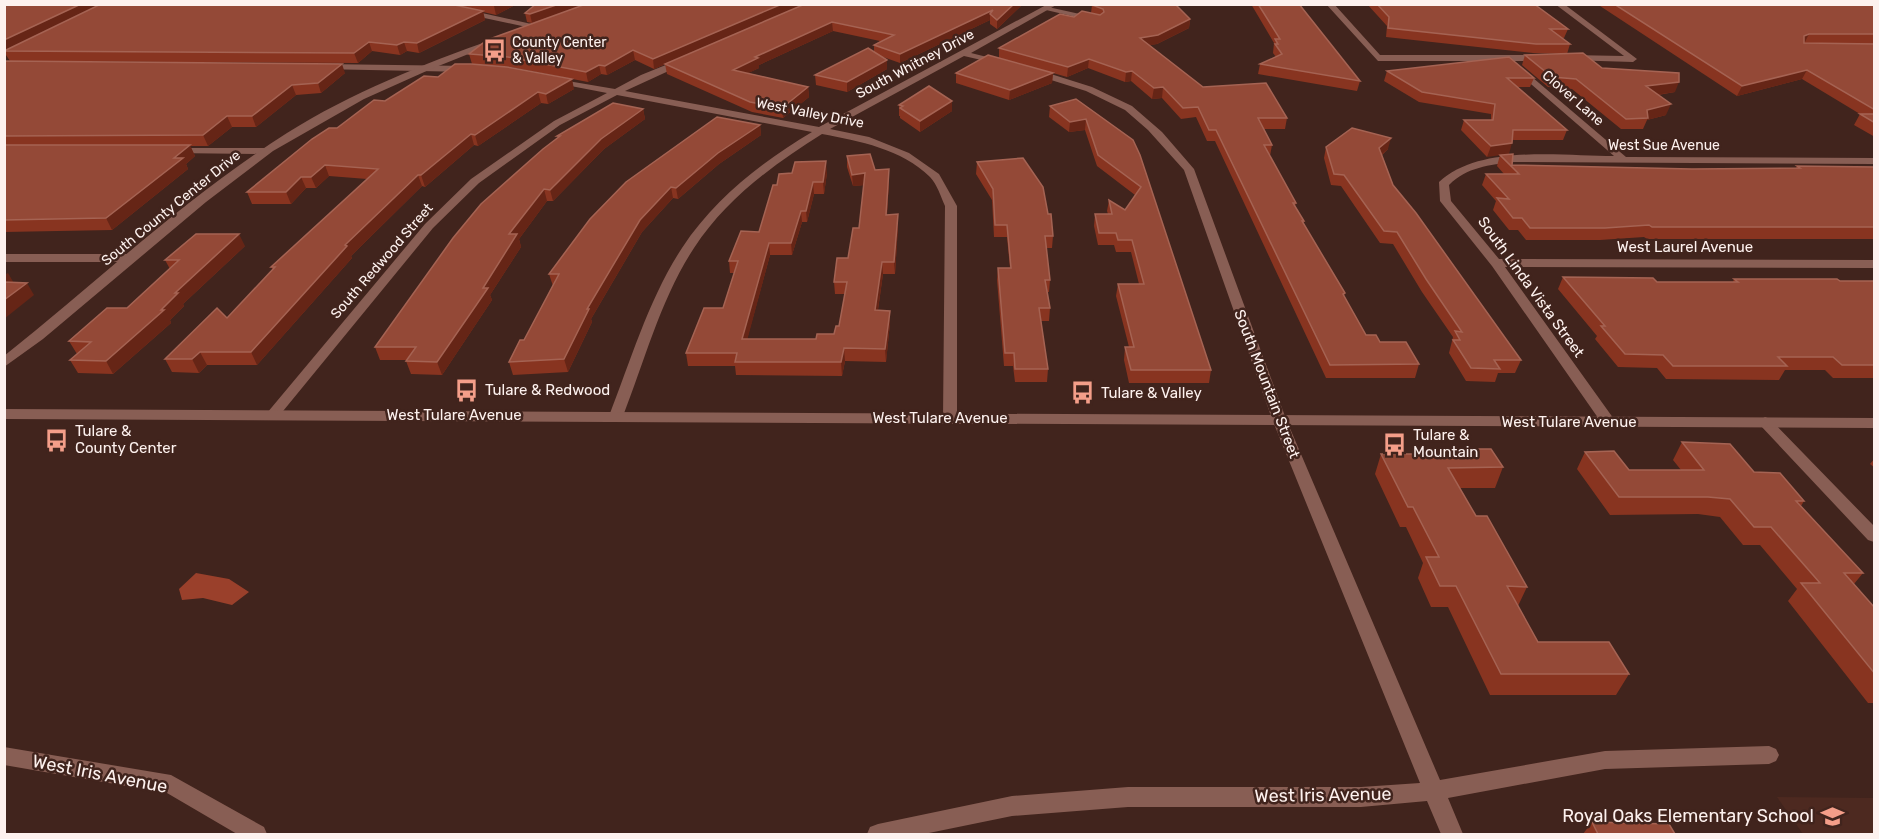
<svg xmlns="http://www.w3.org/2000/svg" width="1879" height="839" viewBox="0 0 1879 839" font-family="Rubik,sans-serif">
	<rect width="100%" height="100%" fill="#41241d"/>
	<path fill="#4d2920" d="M1777,797L1874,798V834H1803Z"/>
	<path fill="#9a402b" d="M196,573L229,579L249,592L232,605L203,598L182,600L179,589Z"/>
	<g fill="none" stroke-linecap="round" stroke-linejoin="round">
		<path fill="#885e54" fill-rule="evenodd" d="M1048,7L1089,16L1092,18L1089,20L1046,10Z"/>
		<g fill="#885e54" fill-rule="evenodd">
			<path d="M1048,4H1058L971,53L1003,61V65L964,56L830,129L869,137L909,153L939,174L957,206V418L955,421L950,423L943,418L945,206C941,197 937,184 930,177C902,149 859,141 822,134C774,164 726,199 694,248C661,298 645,360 623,416L621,419H611L609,416C631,360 649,298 682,248C715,198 762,162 812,132L617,95L560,125L479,183L433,228L279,416L274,418L267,413L425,224L471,179L554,121L607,93L550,82V78L615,89L641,75L683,58L687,61L686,63L625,91L819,127Z"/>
			<path d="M1326,4H1334L1380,55H1543L1547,58L1543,61H1378Z"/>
			<path d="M1555,4H1564L1637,59L1633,62L1567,60V56L1570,55L1624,56Z"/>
			<path d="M464,9L536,25L540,27L536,29L461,13V9Z"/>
			<path d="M322,64L469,66L473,69L469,72L319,69L318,67Z"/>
			<path d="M1519,66L1626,157L1874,158V164L1514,162C1489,165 1467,167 1449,185L1451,201L1499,259L1874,260V268L1505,267L1616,422L1613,425H1603L1492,266L1440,201L1439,182C1480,144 1562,156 1614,156L1516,71L1515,69Z"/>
			<path d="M1035,69L1092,87L1132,106L1162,132L1194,169L1286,419L1440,780L1605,751L1769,746L1776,749L1779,755L1776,761L1769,764L1605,769L1448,798L1463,834H1441L1427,801L1361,807H1128L1012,816L924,834H867L870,827L878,824L1012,796L1128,787H1361L1420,783L1272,419L1184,170L1148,130L1125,110L1086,91L1032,74L1031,72Z"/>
			<path d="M174,148H267L272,151L267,154L170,153V149Z"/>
			<path d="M4,254H132L138,258L132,262H4Z"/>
			<path d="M1765,417L1770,419L1874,526V542L1868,540L1760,425L1757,422Z"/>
			<path d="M4,747L171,775L264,827L267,834H237L167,793L4,765Z"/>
		</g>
		<g fill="#885e54" fill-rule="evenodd">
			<path d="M494,39L501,41L431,69L364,99L273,151L206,202L43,339L4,367V356C98,281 186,197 287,133C351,93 423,64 494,39Z"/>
			<path d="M4,409L1874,418V428L4,419Z"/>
		</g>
	</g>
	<g fill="#883420">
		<path d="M4,4H517L496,15L483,12L485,20L419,53L407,51L400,55L372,51L358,63L10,61L4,52Z"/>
		<path d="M536,4H804L654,69L635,60L607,75L601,74L588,82L510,67L472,64L469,54L565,12L532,23L527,22L525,13Z"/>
		<path d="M805,4H1023L997,29L990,24V20L900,63L883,57L887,60V69L847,92L816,85L815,75L874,52V45L880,41L833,31L759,65V68L748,73L808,87L809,97L783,118L752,112L667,74L665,64Z"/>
		<path d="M1251,4H1299L1360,81L1357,91L1258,74L1260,64L1276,57L1273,53L1274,43Z"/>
		<path d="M1367,4H1534L1568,29L1564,38H1562L1570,44L1567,54L1533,53L1386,37L1387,26Z"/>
		<path d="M1597,4H1875V137L1854,125L1860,114L1802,79L1737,96Z"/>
		<path d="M1092,5L1190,19L1189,28L1157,44L1149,45L1203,87L1287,118L1285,129H1264L1272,145L1270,156L1296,203L1295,206L1304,221L1303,224L1345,293L1344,296L1366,335L1419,364L1415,378H1326L1215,141H1207L1196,117L1181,119L1162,98L1152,99L1131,81L1125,82L1088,68L1067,77L1053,73L1052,83L1009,100L956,83V73L999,58V48L1074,17L1091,13Z"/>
		<path d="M1525,55L1602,68L1675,92L1658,95L1666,115L1647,120L1643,129H1621L1572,89L1548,87L1522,65Z"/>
		<path d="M4,61L345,73L321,93L296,95L256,127H232L208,146H190L195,156L186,164L188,169L112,230L4,232Z"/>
		<path d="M1387,71L1534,78L1530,87H1518L1567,130L1563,140H1512L1487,157L1461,130L1464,120H1491V114L1419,102L1384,81Z"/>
		<path d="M574,89L548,104L541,103L478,146L474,145L425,187L422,186L351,256L352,258L257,365H207L199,373L172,372L165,359L227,318L273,270L271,267L367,179L329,176L316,188H306L291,204H252L247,192L337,128L385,101Z"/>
		<path d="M1076,99L1133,140L1211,370L1209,383H1129L1124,360L1125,347H1129L1116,296L1118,284H1139L1131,252H1116L1114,245H1098L1094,226L1095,214H1108L1107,211L1109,200L1125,210L1135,195L1097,166L1085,130L1069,132L1049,117L1050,106Z"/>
		<path d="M952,101V111L920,132L900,118V116H899V105Z"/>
		<path d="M643,109L645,119L604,149L553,201H547L519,239L521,247L490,295L492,300L442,375L411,374L406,361L407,360H380L375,347L558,138L557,136Z"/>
		<path d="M760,125L761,135L719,164L678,199L673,198L642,232L591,319L592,322L568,372L513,375L509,362L524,340L553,286L549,274Z"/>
		<path d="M1326,147L1388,149L1382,155L1393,185L1521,360L1515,373H1498L1495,382L1466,381L1449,353L1453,337L1422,292L1393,244L1380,243L1341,186L1331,185L1324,158Z"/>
		<path d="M1500,155L1512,165L1692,169L1796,168L1797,166L1875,167V239H1647L1644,237L1600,240H1526L1518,230H1509L1493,210L1496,201L1482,185L1486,174H1504L1497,166Z"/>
		<path d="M847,156L875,170L889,181L887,215L898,214V226L895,274H883L878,310L890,311V323L886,362L845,361L842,376L736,375L735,366H688L686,353L723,308L734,273H730L729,261L759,232L777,185L827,173L824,194H814L807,222H802L792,255H770L747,339H816L834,334L839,326L845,294H835L834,282L848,258L859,228L864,185L853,186L847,167Z"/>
		<path d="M977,162L1048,214L1053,236L1052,248H1046L1050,280L1049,292H1047L1050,308L1049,321H1041L1048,369L1047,382H1015L1013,366H1004L997,280L998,268H1010L1007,237H994L992,200L976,174Z"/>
		<path d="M245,246L183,304L184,306L170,320L171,323L113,374L78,373L70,360L77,354L69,341L127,308L170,269L165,260Z"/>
		<path d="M1563,277L1657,282H1733L1734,279L1840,281H1875V378H1833L1825,370H1785L1779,380L1666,379L1657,368L1618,367L1595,339L1597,336L1558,289Z"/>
		<path d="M1682,442L1754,472L1804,501L1801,506L1863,573L1854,584L1875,608V703H1868L1788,601L1797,589L1760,545H1743L1720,517L1698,514L1610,515L1577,469L1585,452L1629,470H1681L1673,460Z"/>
		<path d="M1430,449L1503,467L1495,488H1460L1476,516L1527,587L1518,606L1538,642L1629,674L1616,695H1490L1448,607H1431L1418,578L1423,563L1406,527H1400L1375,474L1381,454H1429Z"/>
		<path d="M1875,458V468L1870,464Z"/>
		<path d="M1592,822L1675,834H1583Z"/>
	</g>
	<g fill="#662516">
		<path d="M81,4H104L4,51V40Z"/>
		<path d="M497,4H517L496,15L494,6Z"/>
		<path d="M559,4H587L532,23L530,14Z"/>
		<path d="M782,4H804L654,69L653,59Z"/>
		<path d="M1014,4H1023L997,29V20Z"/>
		<path d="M993,10L990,14V20L900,63V54Z"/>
		<path d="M483,11L485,20L419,53L417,43Z"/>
		<path d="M1190,19L1189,28L1157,44L1139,47L1140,38Z"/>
		<path d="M832,22L833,31L759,65V68L734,80L733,70L755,57Z"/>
		<path d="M1809,34L1804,44V36Z"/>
		<path d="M369,42L372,51L358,63L354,53Z"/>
		<path d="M404,42L407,51L400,55L397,45Z"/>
		<path d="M633,50L635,60L607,75L605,66Z"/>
		<path d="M1089,59L1088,68L1067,77L1068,67Z"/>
		<path d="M887,60V69L847,92V82Z"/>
		<path d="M342,64L345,73L321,93L318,83Z"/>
		<path d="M599,65L601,74L588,82L586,72Z"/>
		<path d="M1807,70L1802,79L1737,96L1742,86Z"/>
		<path d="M1132,71L1131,81L1125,82L1126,72Z"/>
		<path d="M1053,73L1052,83L1009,100L1010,90Z"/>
		<path d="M572,79L574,89L548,104L546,94Z"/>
		<path d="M1679,82L1675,92L1642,97L1646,86Z"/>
		<path d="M292,85L296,95L256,127L252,116Z"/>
		<path d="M808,87L809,97L783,118L782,108Z"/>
		<path d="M1163,87L1162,98L1152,99L1154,88Z"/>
		<path d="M538,92L541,103L478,146L475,135Z"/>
		<path d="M952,101V111L920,132V121Z"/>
		<path d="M1671,104L1666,115L1647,120V110Z"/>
		<path d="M643,109L645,119L604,149L553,201L550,190L601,139Z"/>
		<path d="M227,116L232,127L208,146L203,135Z"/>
		<path d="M1086,119L1085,130L1069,132L1070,122Z"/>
		<path d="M760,125L761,135L719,164L678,199L676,188L718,153Z"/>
		<path d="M471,134L474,145L425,187L421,175Z"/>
		<path d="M1391,138L1388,149L1376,159L1379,148Z"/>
		<path d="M1512,143L1509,154L1487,157L1491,146Z"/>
		<path d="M190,145L195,156L186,164L188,169L112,230L106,218L174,158Z"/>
		<path d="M826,161L827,173L824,194L823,182Z"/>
		<path d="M325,165L329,176L316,188L311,177Z"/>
		<path d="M889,169V181L886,226V215Z"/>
		<path d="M865,173L866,185L853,186L852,175Z"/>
		<path d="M418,175L422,186L351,256L352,258L257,365L251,352L345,245Z"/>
		<path d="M301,177L306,188L291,204L286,192Z"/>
		<path d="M813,182L814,194L807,222L806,211Z"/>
		<path d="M671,187L673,198L642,232L591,319L592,322L568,372L564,359L587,309L640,220Z"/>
		<path d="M544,189L547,201L519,239L521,247L490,295L492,300L442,375L437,362L483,288L509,234Z"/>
		<path d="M801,211L802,222L792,255L791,243Z"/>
		<path d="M898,214V226L895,274L894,262Z"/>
		<path d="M239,234L245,246L183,304L184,306L170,320L171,323L113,374L106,361L175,293Z"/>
		<path d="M769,243L770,255L744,352L742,339Z"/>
		<path d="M882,262L883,274L876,323L875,310Z"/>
		<path d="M8,273L15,285L4,293V275Z"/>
		<path d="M27,283L34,295L4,319V300Z"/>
		<path d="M890,311V323L886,362L885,349Z"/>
		<path d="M844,348L845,361L842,376L841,362Z"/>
		<path d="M200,352L207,365L199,373L192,359Z"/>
	</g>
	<g fill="#944937" stroke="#a56353" stroke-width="1.5">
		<path d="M4,4H81L4,40Z"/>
		<path d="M101,4H450L483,11L417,43L404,42L397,45L369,42L354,53L4,51Z"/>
		<path d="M536,4H559L530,14L525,13Z"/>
		<path d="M586,4H782L653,59L633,50L605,66L599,65L586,72L508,57L469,54L487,40Z"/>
		<path d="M805,4H1014L997,20L990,14L993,10L900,54L874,45L894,35L832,22L755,57L758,58L733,70L808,87L782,108L750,102L665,64Z"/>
		<path d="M1093,4H1175L1190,19L1158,35L1140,38L1203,87L1266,83L1287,118H1258L1272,145H1264L1296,203H1293L1304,221H1302L1345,293L1343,294L1366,335H1376L1380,342H1406L1419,364L1330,365L1216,130H1209L1198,107L1183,108L1163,87L1154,88L1132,71L1126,72L1089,59L1068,67L999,48L1060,14L1074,17L1082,11L1100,15L1104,12L1103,9L1092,5Z"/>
		<path d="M1258,4H1299L1360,81L1260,64L1282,54L1275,44H1278L1275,39H1280Z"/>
		<path d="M1377,4H1534L1568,29H1550L1570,44H1536L1388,28L1389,17Z"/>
		<path d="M1614,4H1875V34H1809L1804,36V43L1875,44V110L1807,70L1742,86Z"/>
		<path d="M868,48L887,60L847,82L815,75Z"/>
		<path d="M1583,53L1602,68L1679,73V82L1646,86L1671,104L1647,110L1648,118L1626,119L1576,79L1552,77L1525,55Z"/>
		<path d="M988,55L1053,73L1010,90L956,73Z"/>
		<path d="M1509,57L1534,78H1507L1567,130H1513L1512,143L1491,146L1464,120H1493L1495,104L1422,92L1387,71Z"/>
		<path d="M4,61L342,64L318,83L292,85L252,116H227L203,135L4,136Z"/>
		<path d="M455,64H471L507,67L572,79L546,94L538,92L475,135L471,134L421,175H418L345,245L347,246L251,352H200L192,359H165L217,308L227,318L275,267H271L378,169L325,165L311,177H301L286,192H247L312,139L329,128H337L374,100L385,101L424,76L438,77Z"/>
		<path d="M929,86L952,101L920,121L900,108L903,106L899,105Z"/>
		<path d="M1076,99L1133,140L1140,155L1211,370H1131L1125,347H1134L1118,284H1144L1132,240H1118L1116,233H1099L1095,214H1112L1109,200L1125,210L1141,187L1098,155L1086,119L1070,122L1050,106Z"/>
		<path d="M613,103L643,109L601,139L550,190L544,189L509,234H517L483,288H488L437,362L406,361L416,347H375L453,238L481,204L543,149L560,136H557Z"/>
		<path d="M1860,114H1875V123Z"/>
		<path d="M717,117L760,125L718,153L676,188L671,187L640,220L587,309H589L564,359L509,362L520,340H524L559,274H549L590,219L626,182Z"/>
		<path d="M1352,128L1391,138L1379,148L1393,185L1416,213L1521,360H1494L1500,369L1471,368L1453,340H1460L1455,331L1462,332L1426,279L1397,232L1384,231L1344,175L1334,174L1326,147Z"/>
		<path d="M4,145H190L174,158H183L106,218L4,220Z"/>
		<path d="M870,154L875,170L889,169L886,215L898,214L894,262H882L875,310L890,311L885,349L844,348L841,362H735L737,353H686L704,308H723L738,261H729L741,231L759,232L773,185H777L779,174L792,173L795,162L826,161L823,182H813L806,211H801L791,243H769L742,339H816L817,334H834L836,326H839L847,282H834L837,258H848L853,228H859L865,173L852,175L847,156Z"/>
		<path d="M1513,154L1512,165L1692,169L1800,168L1797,166L1875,167V227H1652L1649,225L1605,228H1530L1522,218H1513L1497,198L1509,199L1486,174H1519L1500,155Z"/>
		<path d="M1023,158L1043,187L1048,214H1051L1053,236H1045L1050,280H1045L1050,308H1039L1048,369H1015L1014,353H1005L998,268H1011L1007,225H995L993,189L977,162Z"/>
		<path d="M196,234H239L175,293H178L161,310H164L106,361L70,360L91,342L69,341L107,308H127L179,260H165Z"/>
		<path d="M1563,277L1653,278L1657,282H1738L1734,279H1837L1840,281H1875V365H1842L1833,357H1778L1787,366H1673L1663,355L1625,354L1601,326H1605Z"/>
		<path d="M4,282L27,283L4,300Z"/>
		<path d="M1682,442L1730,444L1754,472L1780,473L1804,501H1796L1863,573H1844L1875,608V674L1801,583H1820L1771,527H1754L1730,499L1708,497H1619L1585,452L1614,451L1629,470H1704Z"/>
		<path d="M1430,449H1491L1503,467L1448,468L1476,516H1487L1527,587L1507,586L1538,642H1609L1629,674H1501L1456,586H1440L1426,557H1439L1413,507H1408L1381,454H1434Z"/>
		<path d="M1592,822L1669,824L1675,834H1598Z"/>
	</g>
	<defs>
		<symbol id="bus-bare" viewBox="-9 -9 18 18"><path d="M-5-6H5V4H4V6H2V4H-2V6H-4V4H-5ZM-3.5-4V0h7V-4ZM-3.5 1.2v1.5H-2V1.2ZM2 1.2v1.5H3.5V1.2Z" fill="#f49e89" stroke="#41241d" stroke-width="2.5" paint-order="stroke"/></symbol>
		<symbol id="school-bare" viewBox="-9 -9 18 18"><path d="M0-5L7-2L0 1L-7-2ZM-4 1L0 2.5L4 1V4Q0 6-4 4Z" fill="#f49e89" stroke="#41241d" stroke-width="2.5" paint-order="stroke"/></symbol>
	</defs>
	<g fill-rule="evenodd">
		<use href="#bus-bare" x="478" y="34" width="33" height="33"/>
		<use href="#bus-bare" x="450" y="374" width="33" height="33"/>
		<use href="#bus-bare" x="1066" y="376" width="33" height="33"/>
		<use href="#bus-bare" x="40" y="424" width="33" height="33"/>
		<use href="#bus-bare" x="1378" y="428" width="33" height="33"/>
		<use href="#school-bare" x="1816" y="800" width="33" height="33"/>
	</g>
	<g text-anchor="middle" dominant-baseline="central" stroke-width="5" stroke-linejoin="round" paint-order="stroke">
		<g font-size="14" fill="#fdf1ee" stroke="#41241d" text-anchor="start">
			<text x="512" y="42">County Center<tspan x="512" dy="16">&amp; Valley</tspan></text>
		</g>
		<g font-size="14" fill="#fdf1ee" stroke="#41241d">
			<text transform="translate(915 64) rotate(-28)">South Whitney Drive</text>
			<text transform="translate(1573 98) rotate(41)">Clover Lane</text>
			<text transform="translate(810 113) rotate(11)">West Valley Drive</text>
			<text x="1664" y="145">West Sue Avenue</text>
			<text transform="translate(171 208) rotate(-39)">South County Center Drive</text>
			<text transform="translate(382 261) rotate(-49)">South Redwood Street</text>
		</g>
		<g font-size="15" fill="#fdf1ee" stroke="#41241d">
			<text x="1685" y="247">West Laurel Avenue</text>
			<text transform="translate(1531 287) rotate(54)">South Linda Vista Street</text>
			<text transform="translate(1267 384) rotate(69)">South Mountain Street</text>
			<text x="454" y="415">West Tulare Avenue</text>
			<text x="940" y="418">West Tulare Avenue</text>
			<text x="1569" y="422">West Tulare Avenue</text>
		</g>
		<g font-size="15" fill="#fdf1ee" stroke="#41241d" text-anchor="start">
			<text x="485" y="390">Tulare &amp; Redwood</text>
			<text x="1101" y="393">Tulare &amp; Valley</text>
			<text x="75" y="431">Tulare &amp;<tspan x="75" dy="17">County Center</tspan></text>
			<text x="1413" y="435">Tulare &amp;<tspan x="1413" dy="17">Mountain</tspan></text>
		</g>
		<g font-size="18" fill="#fdf1ee" stroke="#41241d">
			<text transform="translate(100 774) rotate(11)">West Iris Avenue</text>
			<text transform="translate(1323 795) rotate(-1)">West Iris Avenue</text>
		</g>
		<g font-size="18" fill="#fdf1ee" stroke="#41241d" text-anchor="end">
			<text x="1814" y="816">Royal Oaks Elementary School</text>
		</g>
	</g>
	<rect width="1879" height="839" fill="none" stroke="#fdf1ee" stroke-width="12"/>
</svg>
